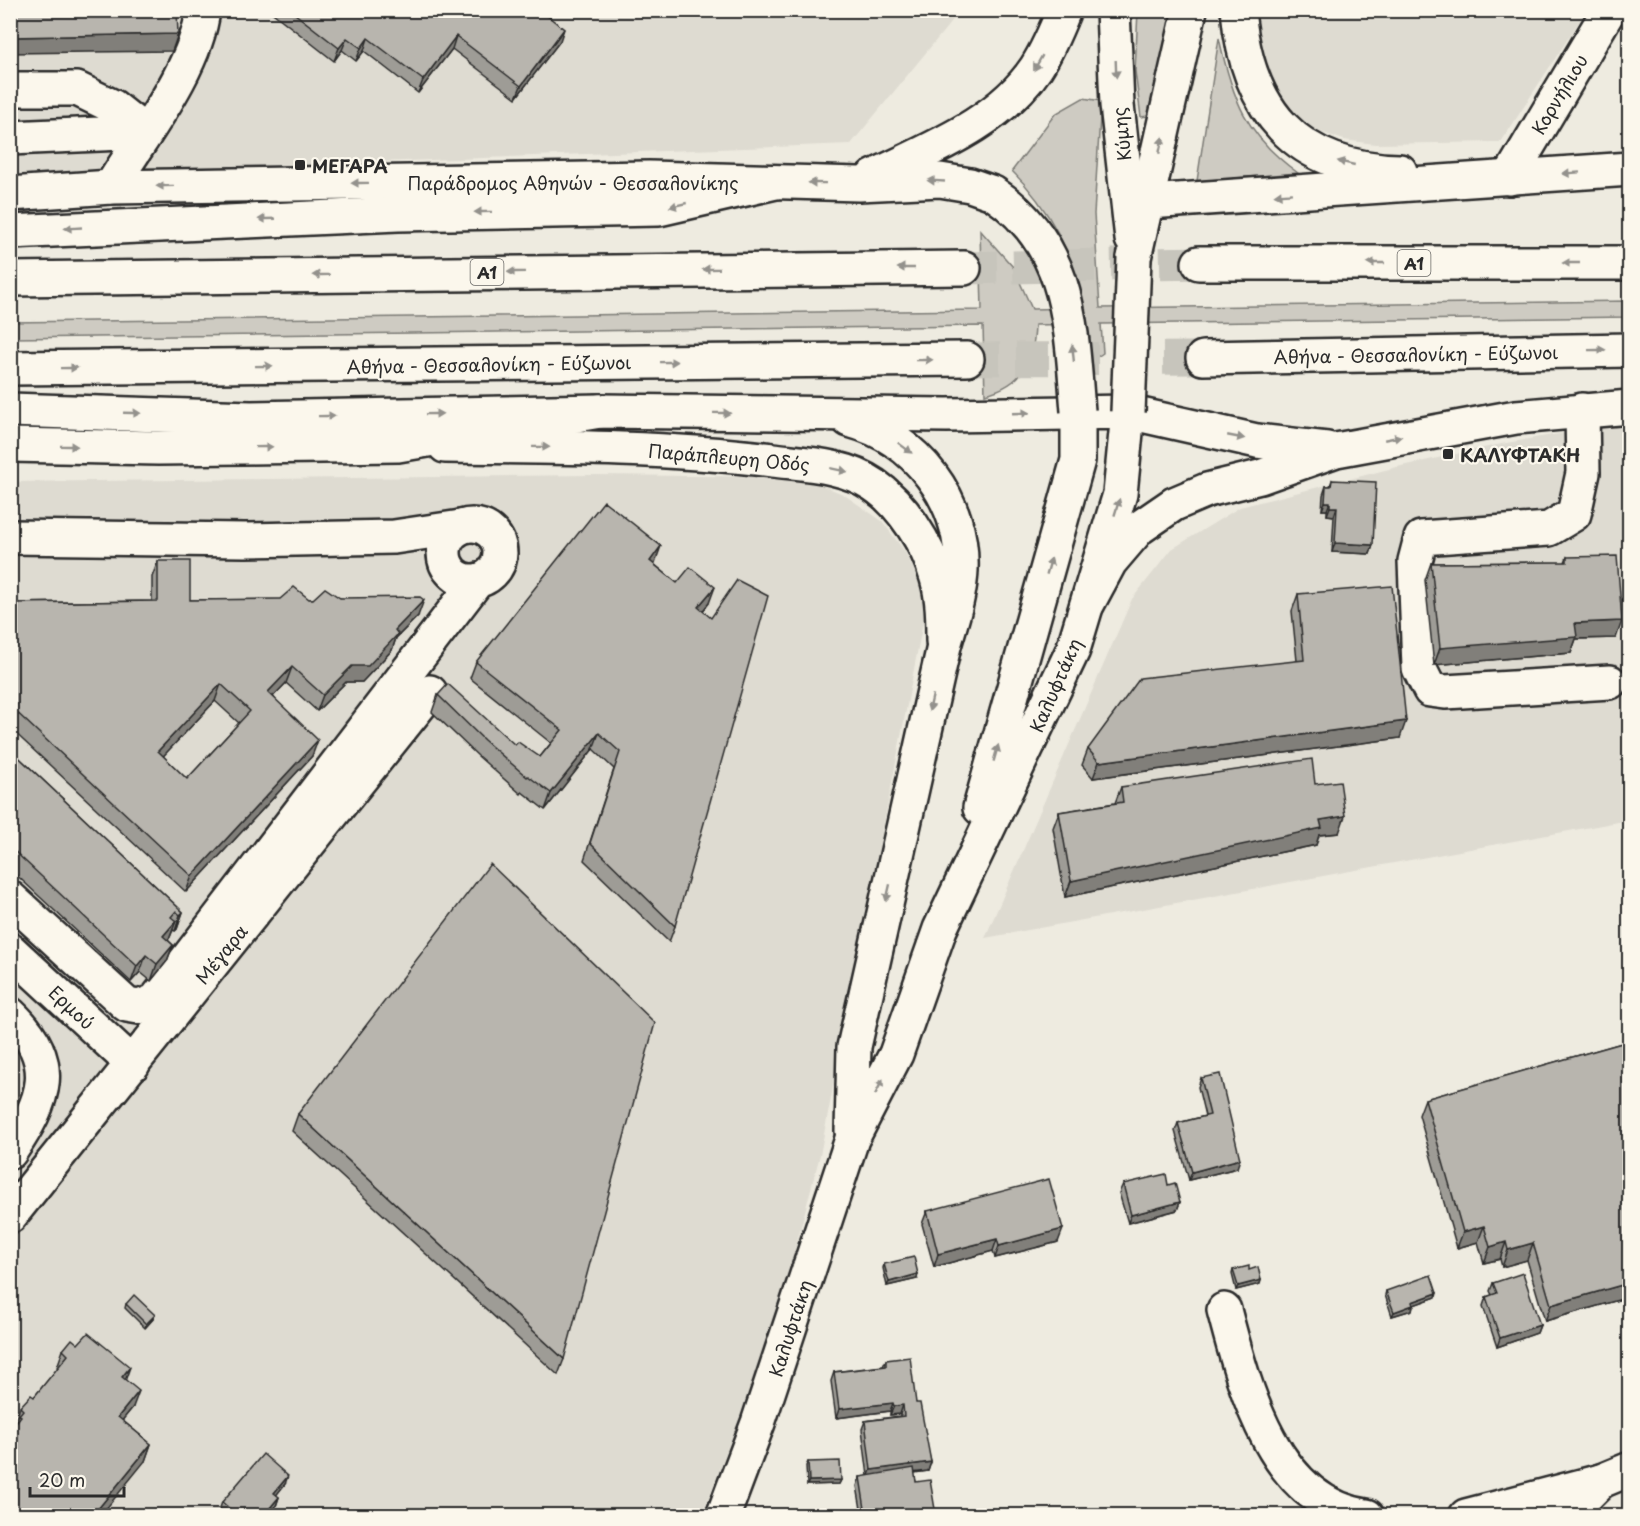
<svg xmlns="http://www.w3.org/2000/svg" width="1640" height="1526" viewBox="0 0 1640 1526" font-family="'Playpen Sans',sans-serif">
	<rect width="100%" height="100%" fill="#eeebe0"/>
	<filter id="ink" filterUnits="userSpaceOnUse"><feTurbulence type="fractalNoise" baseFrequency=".0167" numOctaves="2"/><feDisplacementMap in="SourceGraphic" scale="12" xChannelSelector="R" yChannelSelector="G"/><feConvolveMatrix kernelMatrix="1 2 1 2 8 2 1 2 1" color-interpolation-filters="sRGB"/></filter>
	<g filter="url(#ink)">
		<g fill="#dedbd1">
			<path d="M10,11H960L851,144L11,176Z"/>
			<path d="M1258,11H1586L1501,142L1375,144L1344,140L1317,131L1293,113L1278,95L1266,74L1261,55Z"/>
			<path d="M1629,422V820L985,938L1132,599L1172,549L1240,507L1397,467L1506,443Z"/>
			<path d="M592,475L801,477L843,494L882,521L905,552L920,582L925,612L820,1155L774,1328L702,1515H11L10,482Z"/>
		</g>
		<g fill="#cecbc2" stroke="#7c7b76" stroke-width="1.5">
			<path d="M1138,11H1179L1164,114L1141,117L1135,71Z"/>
			<path d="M1219,38C1232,98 1246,136 1298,173L1197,181Z"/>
			<path d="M1083,98L1101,101L1094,214L1100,308L1630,301L1629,317L1101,324L1103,353L1090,362L1085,324L1035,325C1034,361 1023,385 985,394L983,326L11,338L10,322L982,310L980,230L1013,267L1032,309L1083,308C1076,258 1048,206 1012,171L1055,114Z"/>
		</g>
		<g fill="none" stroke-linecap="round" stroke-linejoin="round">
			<g stroke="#c7c5bc" stroke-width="33" stroke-dasharray="33 16" stroke-linecap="butt">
				<path d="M964,268L1199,263"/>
				<path d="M967,359L1203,358"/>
			</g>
			<defs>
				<g id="minor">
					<path d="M10,89H77L112,106L145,132L10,138"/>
					<path d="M1509,178L1609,10"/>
					<path d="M111,187C142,136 196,69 203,10"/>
					<path d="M1582,410L1583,473L1574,514L1549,529L1421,538L1415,561L1419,668L1430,690L1445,692L1610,682"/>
					<path d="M445,446C555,447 664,447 773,460C806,464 845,465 874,485C902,504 928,544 937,578C943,598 943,620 943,641"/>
					<circle cx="472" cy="553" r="28"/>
					<path d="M10,537L245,540L394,537L461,527"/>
					<path d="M10,898L127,1005L139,1007L155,1001L477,581"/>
					<path d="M10,950L133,1064"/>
					<path d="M10,1014C61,1062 45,1100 10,1152"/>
					<path d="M10,1216L430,692"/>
					<path d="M1224,1310C1244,1386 1273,1504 1367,1516"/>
					<path d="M1466,1516L1601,1481"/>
					<path d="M1566,1516L1601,1481L1630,1469"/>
				</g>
				<g id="major">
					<path d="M1113,10L1117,105L1132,239"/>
					<path d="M1238,10C1247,110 1295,169 1400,171"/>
					<path d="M873,177C930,149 999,123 1036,68C1047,51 1056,30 1064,10"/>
					<path d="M10,194L111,187L649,178L859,184L940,180L970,185L993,193"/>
					<path d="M1149,202L1630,169"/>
					<path d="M1134,258L1190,10"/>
					<path d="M849,420C917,438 964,501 961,570C960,596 951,621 944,646L854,1047L852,1131"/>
					<path d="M10,445L158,448L398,445L600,411L947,415L1128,412L1120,494L1073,650L940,929L896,1054L852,1139L758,1423L723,1516"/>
					<path d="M980,808L1078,460V411"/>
				</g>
				<g id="highway">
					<path d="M10,232L398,214L659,209L776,182"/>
					<path d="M1199,263H1630"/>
					<path d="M10,279L964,268"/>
					<path d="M1203,358L1630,350"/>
					<path d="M10,368L967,359"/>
					<path d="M10,410L251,418L600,411"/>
					<path d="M1128,412L1257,441L1327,449"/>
					<path d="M1088,603L1110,562L1139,528L1174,504L1207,490L1260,477L1336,450L1516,417L1630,407"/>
				</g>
			</defs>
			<use href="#minor" stroke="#2b2b2b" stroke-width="38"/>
			<use href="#major" stroke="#2b2b2b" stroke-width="38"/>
			<use href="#highway" stroke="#2b2b2b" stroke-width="38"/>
			<use href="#minor" stroke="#fbf7ec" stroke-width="33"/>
			<use href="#major" stroke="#fbf7ec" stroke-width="33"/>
			<use href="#highway" stroke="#fbf7ec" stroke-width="33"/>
			<defs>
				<g id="major-bridge">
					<path d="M993,193C1071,245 1071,326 1078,411"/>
					<path d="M1128,412L1134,258"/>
				</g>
			</defs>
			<use href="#major-bridge" stroke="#2b2b2b" stroke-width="38" stroke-linecap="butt"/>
			<use href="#major-bridge" stroke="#fbf7ec" stroke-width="33"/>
		</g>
		<g fill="#9e9c96" stroke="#2b2b2b" stroke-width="1.5" fill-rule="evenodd">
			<path d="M269,10H540L560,41L516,98L452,49L418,93L364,51L356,61L342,50L334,61Z"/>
			<path d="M1332,480L1373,545L1370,554L1332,552L1334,516L1327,515V510H1322L1323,495L1326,486H1330Z"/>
			<path d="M1567,557L1616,638L1576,639L1571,653L1434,665L1425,580L1431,563L1565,562Z"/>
			<path d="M158,561L190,600L309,599L340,598L418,616L396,638L392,650L362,682H346L317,711L286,683L273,696L312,756L186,892L10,728V603L152,601V577ZM215,701L239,723L187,779L163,756Z"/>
			<path d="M655,563L654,564L677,583L709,603L703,611L675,926L669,942L584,860L614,769L593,749L545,810L522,792L521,794L478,756L432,712L438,695L515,745L540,757L551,743L470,678L476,662Z"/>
			<path d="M1298,594L1400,738L1093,778L1082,765L1088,749L1297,661L1292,611Z"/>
			<path d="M10,749L183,912L177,929L175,931L173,930L170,937L168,940L173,945L167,961L151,981L140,972L131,982L10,869Z"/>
			<path d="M1315,784L1339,833L1319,835L1316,845L1065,897L1053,828L1059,812L1115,803L1121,787Z"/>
			<path d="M1629,1041V1297L1545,1321L1527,1260L1502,1267L1500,1259L1484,1263L1478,1242L1457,1248L1419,1115L1425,1099Z"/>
			<path d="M1201,1078L1237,1168L1189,1180L1175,1131L1178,1123L1205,1116L1198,1087Z"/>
			<path d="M298,1114L564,1359L558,1375L292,1131Z"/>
			<path d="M1123,1184L1168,1185L1180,1202L1177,1210L1128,1223L1119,1193Z"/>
			<path d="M927,1211L1058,1242L995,1258L993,1251L934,1267L922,1224Z"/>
			<path d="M884,1264L917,1279L887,1286L883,1268Z"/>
			<path d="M1233,1270H1249L1261,1280L1260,1284L1236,1290L1232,1274Z"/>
			<path d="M1493,1283L1540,1325L1537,1333L1497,1347L1483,1306L1486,1297L1492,1295L1490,1291Z"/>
			<path d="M1386,1291L1436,1297L1413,1305L1412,1310L1392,1316L1385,1295Z"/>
			<path d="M126,1304L155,1315L153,1319L145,1328L125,1308Z"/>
			<path d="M63,1350L125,1380L133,1407L122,1420L151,1444L145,1461L14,1424L20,1407L34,1397L58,1368L57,1367Z"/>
			<path d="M886,1360L916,1403L931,1462L928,1471L914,1473L916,1482L936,1515H862L857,1486L860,1477L868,1476L862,1429L865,1421L900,1416V1414L890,1415V1411L836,1418L831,1381L834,1372L883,1366Z"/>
			<path d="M808,1462L841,1480L839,1484L807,1485L806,1466Z"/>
			<path d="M285,1484L276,1495L279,1497L276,1506L268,1515H224L219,1511L222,1502Z"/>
		</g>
		<g fill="#817f7a" stroke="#2b2b2b" stroke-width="1.5">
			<path d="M564,29L560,41L516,98L521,86Z"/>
			<path d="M178,34L172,51L10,53V37Z"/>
			<path d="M456,36L452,49L418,93L423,80Z"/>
			<path d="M347,38L342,50L334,61L339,48Z"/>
			<path d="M368,38L364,51L356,61L361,48Z"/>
			<path d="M1325,502H1330L1327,510H1322Z"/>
			<path d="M1330,507H1337L1334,516L1327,515Z"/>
			<path d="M1335,543L1373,545L1370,554L1332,552Z"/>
			<path d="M661,546L655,563L644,577L650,561Z"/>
			<path d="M715,587L709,603L692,624L698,607Z"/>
			<path d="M424,600L418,616L396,638L392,650L362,682H346L317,711L323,695L352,666L395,630Z"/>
			<path d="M1622,621L1616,638L1576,639L1571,653L1434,665L1440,648L1575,623Z"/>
			<path d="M292,667L286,683L262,708L268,692Z"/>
			<path d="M221,684L215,701L152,768L158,751Z"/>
			<path d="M1406,721L1400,738L1093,778L1099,762Z"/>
			<path d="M599,733L593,749L545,810L551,793Z"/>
			<path d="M318,740L312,756L186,892L192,876Z"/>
			<path d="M1345,816L1339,833L1319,835L1316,845L1065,897L1071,881L1320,820Z"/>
			<path d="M183,912L177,929L175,931L180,915Z"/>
			<path d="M176,921L170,937L157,952L163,936Z"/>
			<path d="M173,945L167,961L151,981L157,964Z"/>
			<path d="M146,955L140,972L131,982L137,966Z"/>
			<path d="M1240,1159L1237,1168L1189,1180L1192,1172Z"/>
			<path d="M1180,1202L1177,1210L1128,1223L1131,1215Z"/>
			<path d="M1484,1226L1478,1242L1457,1248L1463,1232Z"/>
			<path d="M1063,1229L1058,1242L995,1258L999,1246Z"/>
			<path d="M997,1239L993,1251L934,1267L938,1254Z"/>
			<path d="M1506,1242L1500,1259L1484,1263L1490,1247Z"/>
			<path d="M1533,1243L1527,1260L1502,1267L1508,1250Z"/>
			<path d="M918,1274L917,1279L887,1286L889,1282Z"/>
			<path d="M1261,1280L1260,1284L1236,1290L1238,1286Z"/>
			<path d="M1629,1283V1297L1545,1321L1551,1305Z"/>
			<path d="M1437,1293L1436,1297L1411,1306L1412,1302Z"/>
			<path d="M1413,1305L1412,1310L1392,1316L1394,1312Z"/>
			<path d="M155,1315L153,1319L145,1328L146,1324Z"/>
			<path d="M1540,1325L1537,1333L1497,1347L1500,1338Z"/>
			<path d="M130,1367L124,1384L122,1377Z"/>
			<path d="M139,1391L133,1407L112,1433L118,1417Z"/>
			<path d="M893,1403L890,1411L836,1418L839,1409Z"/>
			<path d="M903,1405L900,1414L890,1415L894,1406Z"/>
			<path d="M151,1444L145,1461L101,1515H93Z"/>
			<path d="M931,1462L928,1471L868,1478L871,1470Z"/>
			<path d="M288,1476L285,1484L271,1502L274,1493Z"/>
			<path d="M841,1480L839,1484L807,1485L809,1481Z"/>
			<path d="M279,1497L276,1506L268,1515H264Z"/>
		</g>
		<g fill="#b8b5ae" stroke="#2b2b2b" stroke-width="1.5" fill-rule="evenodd">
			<path d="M10,10H177L178,34L10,37Z"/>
			<path d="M290,10H540L564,29L521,86L456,36L423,80L368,38L361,48L347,38L339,48Z"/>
			<path d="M1332,480L1376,482L1373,545L1335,543L1337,507H1330V502H1325L1326,486H1331Z"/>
			<path d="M604,501L661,546L650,561L677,583L690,567L715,587L698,607L711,618L737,580L768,596L675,926L590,843L620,752L599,733L551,793L528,776L527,777L484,740L438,695L448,684L515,745L518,742L540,757L562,730L476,662Z"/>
			<path d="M1617,556L1622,621L1575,623L1577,637L1440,648L1431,563L1567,562V557Z"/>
			<path d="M158,561H190V600L280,599L294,587L309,599H313L325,588L340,598L420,597L424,600L395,630L398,634L368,666H352L323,695L292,667L268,692L318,740L192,876L10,706V603L158,601ZM221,684L250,711L187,779L158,751Z"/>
			<path d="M1392,586L1406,721L1099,762L1088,749L1140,678L1304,660L1298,594Z"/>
			<path d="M10,749L183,912L180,915L176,911L171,917L176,921L163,936L173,945L157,964L146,955L137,966L10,847Z"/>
			<path d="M1312,759L1315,784L1340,781L1345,816L1320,820L1322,828L1071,881L1059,812L1123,802L1121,787Z"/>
			<path d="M490,864L655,1023L564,1359L298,1114Z"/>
			<path d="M1629,1041V1283L1551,1305L1533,1243L1508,1250L1506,1242L1490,1247L1484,1226L1463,1232L1425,1099Z"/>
			<path d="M1220,1074L1240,1159L1192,1172L1178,1123L1210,1115L1201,1078Z"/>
			<path d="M1166,1174L1168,1185L1175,1183L1180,1202L1131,1215L1123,1184Z"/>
			<path d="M1049,1179L1063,1229L999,1246L997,1239L938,1254L927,1211Z"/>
			<path d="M914,1257L918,1274L889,1282L884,1264Z"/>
			<path d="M1249,1266V1270L1258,1267L1261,1280L1238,1286L1233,1270Z"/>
			<path d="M1523,1273L1540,1325L1500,1338L1486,1297L1497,1293L1493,1283Z"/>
			<path d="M1431,1275L1437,1293L1412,1302L1413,1305L1394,1312L1386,1291Z"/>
			<path d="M134,1295L155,1315L146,1324L126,1304Z"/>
			<path d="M88,1333L130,1367L122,1377L139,1391L118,1417L151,1444L93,1515H10V1430L21,1416L19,1415L23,1410L20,1407L31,1395L34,1397L68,1355L63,1350L72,1339L78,1344Z"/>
			<path d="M910,1357L916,1403H920L931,1462L871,1470L865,1421L904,1416L903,1405L894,1406L893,1403L839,1409L834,1372L886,1366V1360Z"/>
			<path d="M263,1454L288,1476L274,1493L279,1497L264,1515H237L222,1502Z"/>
			<path d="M840,1461L841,1480L809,1481L808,1462Z"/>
			<path d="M914,1468L916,1482L930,1480L936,1515H866L860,1477Z"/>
		</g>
		<defs><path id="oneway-solid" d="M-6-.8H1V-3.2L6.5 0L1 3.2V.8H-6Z" transform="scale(1.5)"/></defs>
		<g fill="#93918c">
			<use href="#oneway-solid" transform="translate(1038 63) rotate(120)"/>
			<use href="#oneway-solid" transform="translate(1116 69) rotate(88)"/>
			<use href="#oneway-solid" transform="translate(1161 145) rotate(-78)"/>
			<use href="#oneway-solid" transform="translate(1346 163) rotate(-167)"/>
			<use href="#oneway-solid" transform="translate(1571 173) rotate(176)"/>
			<use href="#oneway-solid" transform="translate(936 181) rotate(-177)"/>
			<use href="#oneway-solid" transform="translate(360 183) rotate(179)"/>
			<use href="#oneway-solid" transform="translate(817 183) rotate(-179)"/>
			<use href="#oneway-solid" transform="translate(165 186) rotate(179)"/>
			<use href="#oneway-solid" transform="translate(1283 194) rotate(176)"/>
			<use href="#oneway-solid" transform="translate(678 205) rotate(167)"/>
			<use href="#oneway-solid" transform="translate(483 212) rotate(179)"/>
			<use href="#oneway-solid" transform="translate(267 219) rotate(178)"/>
			<use href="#oneway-solid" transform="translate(73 228) rotate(177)"/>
			<use href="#oneway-solid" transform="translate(1376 263) rotate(-180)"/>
			<use href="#oneway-solid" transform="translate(1571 263) rotate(-180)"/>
			<use href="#oneway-solid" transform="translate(906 268) rotate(180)"/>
			<use href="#oneway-solid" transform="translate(711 269) rotate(179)"/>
			<use href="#oneway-solid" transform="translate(516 272) rotate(179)"/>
			<use href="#oneway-solid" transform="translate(321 275) rotate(179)"/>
			<use href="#oneway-solid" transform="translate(1597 350) rotate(-1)"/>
			<use href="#oneway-solid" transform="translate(1073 353) rotate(-96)"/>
			<use href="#oneway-solid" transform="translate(924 360) rotate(-1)"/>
			<use href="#oneway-solid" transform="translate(669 362) rotate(-1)"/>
			<use href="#oneway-solid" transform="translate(264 366) rotate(-1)"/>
			<use href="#oneway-solid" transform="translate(69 368) rotate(-1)"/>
			<use href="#oneway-solid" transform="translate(132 413) rotate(2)"/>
			<use href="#oneway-solid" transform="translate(722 413) rotate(1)"/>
			<use href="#oneway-solid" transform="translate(1021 413) rotate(-2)"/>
			<use href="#oneway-solid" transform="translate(434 414) rotate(-1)"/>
			<use href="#oneway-solid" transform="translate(327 416) rotate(-1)"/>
			<use href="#oneway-solid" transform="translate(1236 437) rotate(11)"/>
			<use href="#oneway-solid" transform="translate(1393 438) rotate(-11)"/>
			<use href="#oneway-solid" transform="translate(69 446) rotate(1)"/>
			<use href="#oneway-solid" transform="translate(264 447) rotate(-1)"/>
			<use href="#oneway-solid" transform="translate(541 447) rotate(1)"/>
			<use href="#oneway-solid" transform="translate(905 448) rotate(37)"/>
			<use href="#oneway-solid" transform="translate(839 470) rotate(12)"/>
			<use href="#oneway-solid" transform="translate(1117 507) rotate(-73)"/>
			<use href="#oneway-solid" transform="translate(1049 566) rotate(-74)"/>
			<use href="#oneway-solid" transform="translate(931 703) rotate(103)"/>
			<use href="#oneway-solid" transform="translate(996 753) rotate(-74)"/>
			<use href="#oneway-solid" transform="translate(888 893) rotate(103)"/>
			<use href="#oneway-solid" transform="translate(879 1087) rotate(-63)"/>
		</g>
	</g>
	<g fill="#2b2b2b" stroke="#fbf7ec" stroke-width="2">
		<rect x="294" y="159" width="12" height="12" rx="3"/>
		<rect x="1442" y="448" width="12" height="12" rx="3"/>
	</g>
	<g text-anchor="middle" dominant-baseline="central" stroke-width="4.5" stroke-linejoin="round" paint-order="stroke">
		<g fill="#fbf7ec" stroke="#696865" stroke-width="1.5">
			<rect x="1397.5" y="250" width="33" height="26" rx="4.5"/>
			<rect x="470.5" y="259" width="33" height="26" rx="4.5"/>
		</g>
		<g font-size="16" font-weight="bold" fill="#2b2b2b">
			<text x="1414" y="263">Α1</text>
			<text x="487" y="272">Α1</text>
		</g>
		<g font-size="18" fill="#2b2b2b" stroke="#fbf7ec">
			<text transform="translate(1559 94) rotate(-59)">Κορνήλιου</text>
			<text transform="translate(1121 134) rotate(-96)">Κύμης</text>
			<text x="573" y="182">Παράδρομος Αθηνών - Θεσσαλονίκης</text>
			<text transform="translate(1416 354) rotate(-1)">Αθήνα - Θεσσαλονίκη - Εύζωνοι</text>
			<text transform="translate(489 364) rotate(-1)">Αθήνα - Θεσσαλονίκη - Εύζωνοι</text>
			<text transform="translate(729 457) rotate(5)">Παράπλευρη Οδός</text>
			<text transform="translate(1055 685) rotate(-66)">Καλυφτάκη</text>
			<text transform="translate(221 954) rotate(-51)">Μέγαρα</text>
			<text transform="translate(72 1007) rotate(43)">Ερμού</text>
			<text transform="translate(790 1328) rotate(-72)">Καλυφτάκη</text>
		</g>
		<g font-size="18" font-weight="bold" fill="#2b2b2b" stroke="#fbf7ec" text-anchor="start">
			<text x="312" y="165">ΜΕΓΑΡΑ</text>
			<text x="1460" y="454">ΚΑΛΥΦΤΑΚΗ</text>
		</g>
	</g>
	<rect width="1640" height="1526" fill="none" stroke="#fbf7ec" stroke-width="36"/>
	<rect x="18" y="18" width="1604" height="1490" fill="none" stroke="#2b2b2b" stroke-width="2" filter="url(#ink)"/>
	<path d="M30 1487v9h94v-9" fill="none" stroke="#2b2b2b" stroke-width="3"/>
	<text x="39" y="1487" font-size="18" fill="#2b2b2b" stroke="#fbf7ec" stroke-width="4.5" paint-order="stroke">20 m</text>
</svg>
